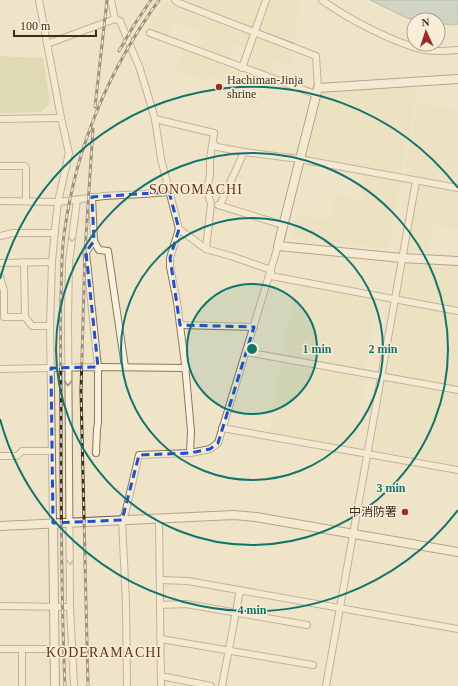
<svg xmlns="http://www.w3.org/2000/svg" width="458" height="686" viewBox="0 0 458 686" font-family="'Times New Roman','Noto Sans JP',serif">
	<rect width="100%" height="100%" fill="#f0e4c8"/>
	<g fill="#e6deb5">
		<path d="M181,0H264L254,27Z"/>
		<path d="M270,0H299L294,41L259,29Z"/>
		<path d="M168,1L177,8L252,34L247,48L235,44L229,59L195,47L202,31L172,22L166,38L146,29Z"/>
		<path d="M258,36L293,48L292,66L276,60L271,74L246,65Z"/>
		<path d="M183,50L241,71L236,85L210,75L207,83L176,69Z"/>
		<path d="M408,87L417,92L401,175L304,156L320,95L328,90Z"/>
		<path d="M418,103L458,111V184L405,175Z"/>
		<path d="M364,174L401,181L388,249L292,237L296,216L331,220L335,195L361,200Z"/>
		<path d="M418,185L458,192V230L433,224L428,252L406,251Z"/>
		<path d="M406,261L458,265V308L400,297Z"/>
		<path d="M295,286L378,301L365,371L282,355Z"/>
		<path d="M397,304L458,315V387L386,374Z"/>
		<path d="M280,363L365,378L353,447L269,433Z"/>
		<path d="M384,381L458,395V465L374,450Z"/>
	</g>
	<path fill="#c9cf9b" d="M0,56L43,58L50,102L42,112L0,113Z"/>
	<path fill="#a9c4bc" stroke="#6f938a" d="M370,0H458V24L452,25L438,23V20H419L407,18Z"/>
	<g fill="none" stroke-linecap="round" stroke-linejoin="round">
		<g stroke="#6f938a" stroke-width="1.5">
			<path d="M233,21L253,28"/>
			<path d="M258,30L293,43"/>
		</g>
		<defs>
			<g id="street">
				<path d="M111,0L115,19"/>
				<path d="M175,0L179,3L316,56L318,88"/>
				<path d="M322,0C348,19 392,42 424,50C435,52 447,51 458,50"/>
				<path d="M150,33L315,94"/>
				<path d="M47,44L115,19L120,21L140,69L155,119L161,159L179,229L170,258V267L177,302L185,364L191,431L190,453"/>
				<path d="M242,68L266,0"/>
				<path d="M0,119L61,118"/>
				<path d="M155,119L214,133L210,159V175L207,190L211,204L206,249"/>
				<path d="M213,143L217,147L244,152"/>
				<path d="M0,166H25L26,169V201"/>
				<path d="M92,197L94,241L86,252L98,367V423L97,429L96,453"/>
				<path d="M0,201L58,202L104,196L143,194L169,192"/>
				<path d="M218,205L283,225"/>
				<path d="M220,205L244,152L299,159L458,188"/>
				<path d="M179,229L206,249L231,256L271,270V276L458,311"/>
				<path d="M0,236L13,233H55"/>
				<path d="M94,241L99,250L108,251L125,367"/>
				<path d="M24,262L25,317"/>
				<path d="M0,263L52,262"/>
				<path d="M0,277L4,291V317H25L32,326H50L52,262L55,229L58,202L69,153L61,118L39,0"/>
				<path d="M180,325L254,327"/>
				<path d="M50,326L53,523"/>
				<path d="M246,352L458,390"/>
				<path d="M0,369L98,367L186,368"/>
				<path d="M222,428L458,470"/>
				<path d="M0,456H17L22,451H52"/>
				<path d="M159,518L161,686"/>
				<path d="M160,580L188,581L458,629"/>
				<path d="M160,605L186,604L307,625"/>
				<path d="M0,606L70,607"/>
				<path d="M161,639L313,665"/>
				<path d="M0,649H54"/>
				<path d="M161,676L211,686"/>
				<path d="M22,686V649"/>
				<path d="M74,686L70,607L68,318L69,262L77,200"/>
				<path d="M127,686L126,603L122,520L125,514L139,455L190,453L210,449L218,443L278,246"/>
				<path d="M222,686L240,590"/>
				<path d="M326,686L416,181"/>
			</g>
			<g id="secondary">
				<path d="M458,79L318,88L278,246L402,258L458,261"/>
				<path d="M53,523L55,686"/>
				<path d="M0,526L234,515L256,517L458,552"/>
			</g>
		</defs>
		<use href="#street" stroke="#8d765c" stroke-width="8"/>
		<use href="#secondary" stroke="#6f573f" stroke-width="10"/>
		<use href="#street" stroke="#faf1dc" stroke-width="6"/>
		<use href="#secondary" stroke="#faf1dc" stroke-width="8"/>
		<defs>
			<g id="rail">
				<path d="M119,51L134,25L151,0"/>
				<path d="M95,107L107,0"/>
				<path d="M65,686C61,597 61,508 61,419C61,378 60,337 61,295C62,273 61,250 65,228C77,144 110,68 159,0"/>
				<path d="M88,686L81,391L85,251L93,129"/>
			</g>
		</defs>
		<use href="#rail" stroke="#3d2e20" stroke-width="3"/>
		<use href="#rail" stroke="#f7eed8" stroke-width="1.5" stroke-dasharray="4.5" stroke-linecap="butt"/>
	</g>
	<defs><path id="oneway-chevron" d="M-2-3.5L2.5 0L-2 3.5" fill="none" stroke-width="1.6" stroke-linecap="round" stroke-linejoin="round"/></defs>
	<g stroke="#9c907e">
		<use href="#oneway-chevron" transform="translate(72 239) rotate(97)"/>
		<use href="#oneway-chevron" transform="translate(68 383) rotate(90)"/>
		<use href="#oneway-chevron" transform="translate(70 562) rotate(89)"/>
	</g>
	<path d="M0 0H458V686H0ZM169,192L179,229L170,258L180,325L254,327L218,443L210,449L190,453L139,455L122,520L53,523L51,368L98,367L86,252L94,241L92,197Z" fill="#f0e4c8" fill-opacity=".55" fill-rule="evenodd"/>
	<path fill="none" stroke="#1d4ed8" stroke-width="3" stroke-dasharray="8 5" stroke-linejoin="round" d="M169,192L179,229L170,258L180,325L254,327L218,443L210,449L190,453L139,455L122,520L53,523L51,368L98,367L86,252L94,241L92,197Z"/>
	<circle cx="252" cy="349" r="65" fill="#0f766e" fill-opacity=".12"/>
	<g fill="none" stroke="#0f766e" stroke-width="2">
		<circle cx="252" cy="349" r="65"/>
		<circle cx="252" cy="349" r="131"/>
		<circle cx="252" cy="349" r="196"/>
		<path d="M458 510A261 261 0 0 1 0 419M0 279A261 261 0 0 1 458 188"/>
	</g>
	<g fill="#9e2a2b" stroke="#f7eed8" stroke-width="1.5">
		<circle cx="219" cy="87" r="4"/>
		<circle cx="405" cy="512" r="4"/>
	</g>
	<g text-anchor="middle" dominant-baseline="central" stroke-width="3" stroke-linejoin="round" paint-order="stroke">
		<g font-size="12" fill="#3d2e20" stroke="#f7eed8" text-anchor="start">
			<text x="227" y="80">Hachiman-Jinja<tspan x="227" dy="14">shrine</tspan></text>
			<text x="397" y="512" text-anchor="end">中消防署</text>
		</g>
		<g font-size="14" letter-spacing="1" fill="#6b2e1e" stroke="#f7eed8">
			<text x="196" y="189">SONOMACHI</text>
			<text x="104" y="652">KODERAMACHI</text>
		</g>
	</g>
	<circle cx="252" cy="349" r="6" fill="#0f766e" stroke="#f7eed8" stroke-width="2"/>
	<g font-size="12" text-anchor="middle" font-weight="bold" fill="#0f766e" stroke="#f7eed8" stroke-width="3" stroke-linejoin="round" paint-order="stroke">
		<text x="317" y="353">1 min</text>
		<text x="383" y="353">2 min</text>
		<text x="391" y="492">3 min</text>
		<text x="252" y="614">4 min</text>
	</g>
	<g transform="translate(426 32) rotate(357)"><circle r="19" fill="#f7eed8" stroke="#ada18e"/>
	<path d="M0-3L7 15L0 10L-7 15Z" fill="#9e2a2b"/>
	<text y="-6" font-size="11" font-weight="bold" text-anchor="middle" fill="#3d2e20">N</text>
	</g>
	<path d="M14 30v6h82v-6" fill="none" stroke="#3d2e20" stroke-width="2"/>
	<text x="20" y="30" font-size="12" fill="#3d2e20" stroke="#f7eed8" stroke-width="3" paint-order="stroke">100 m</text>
</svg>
